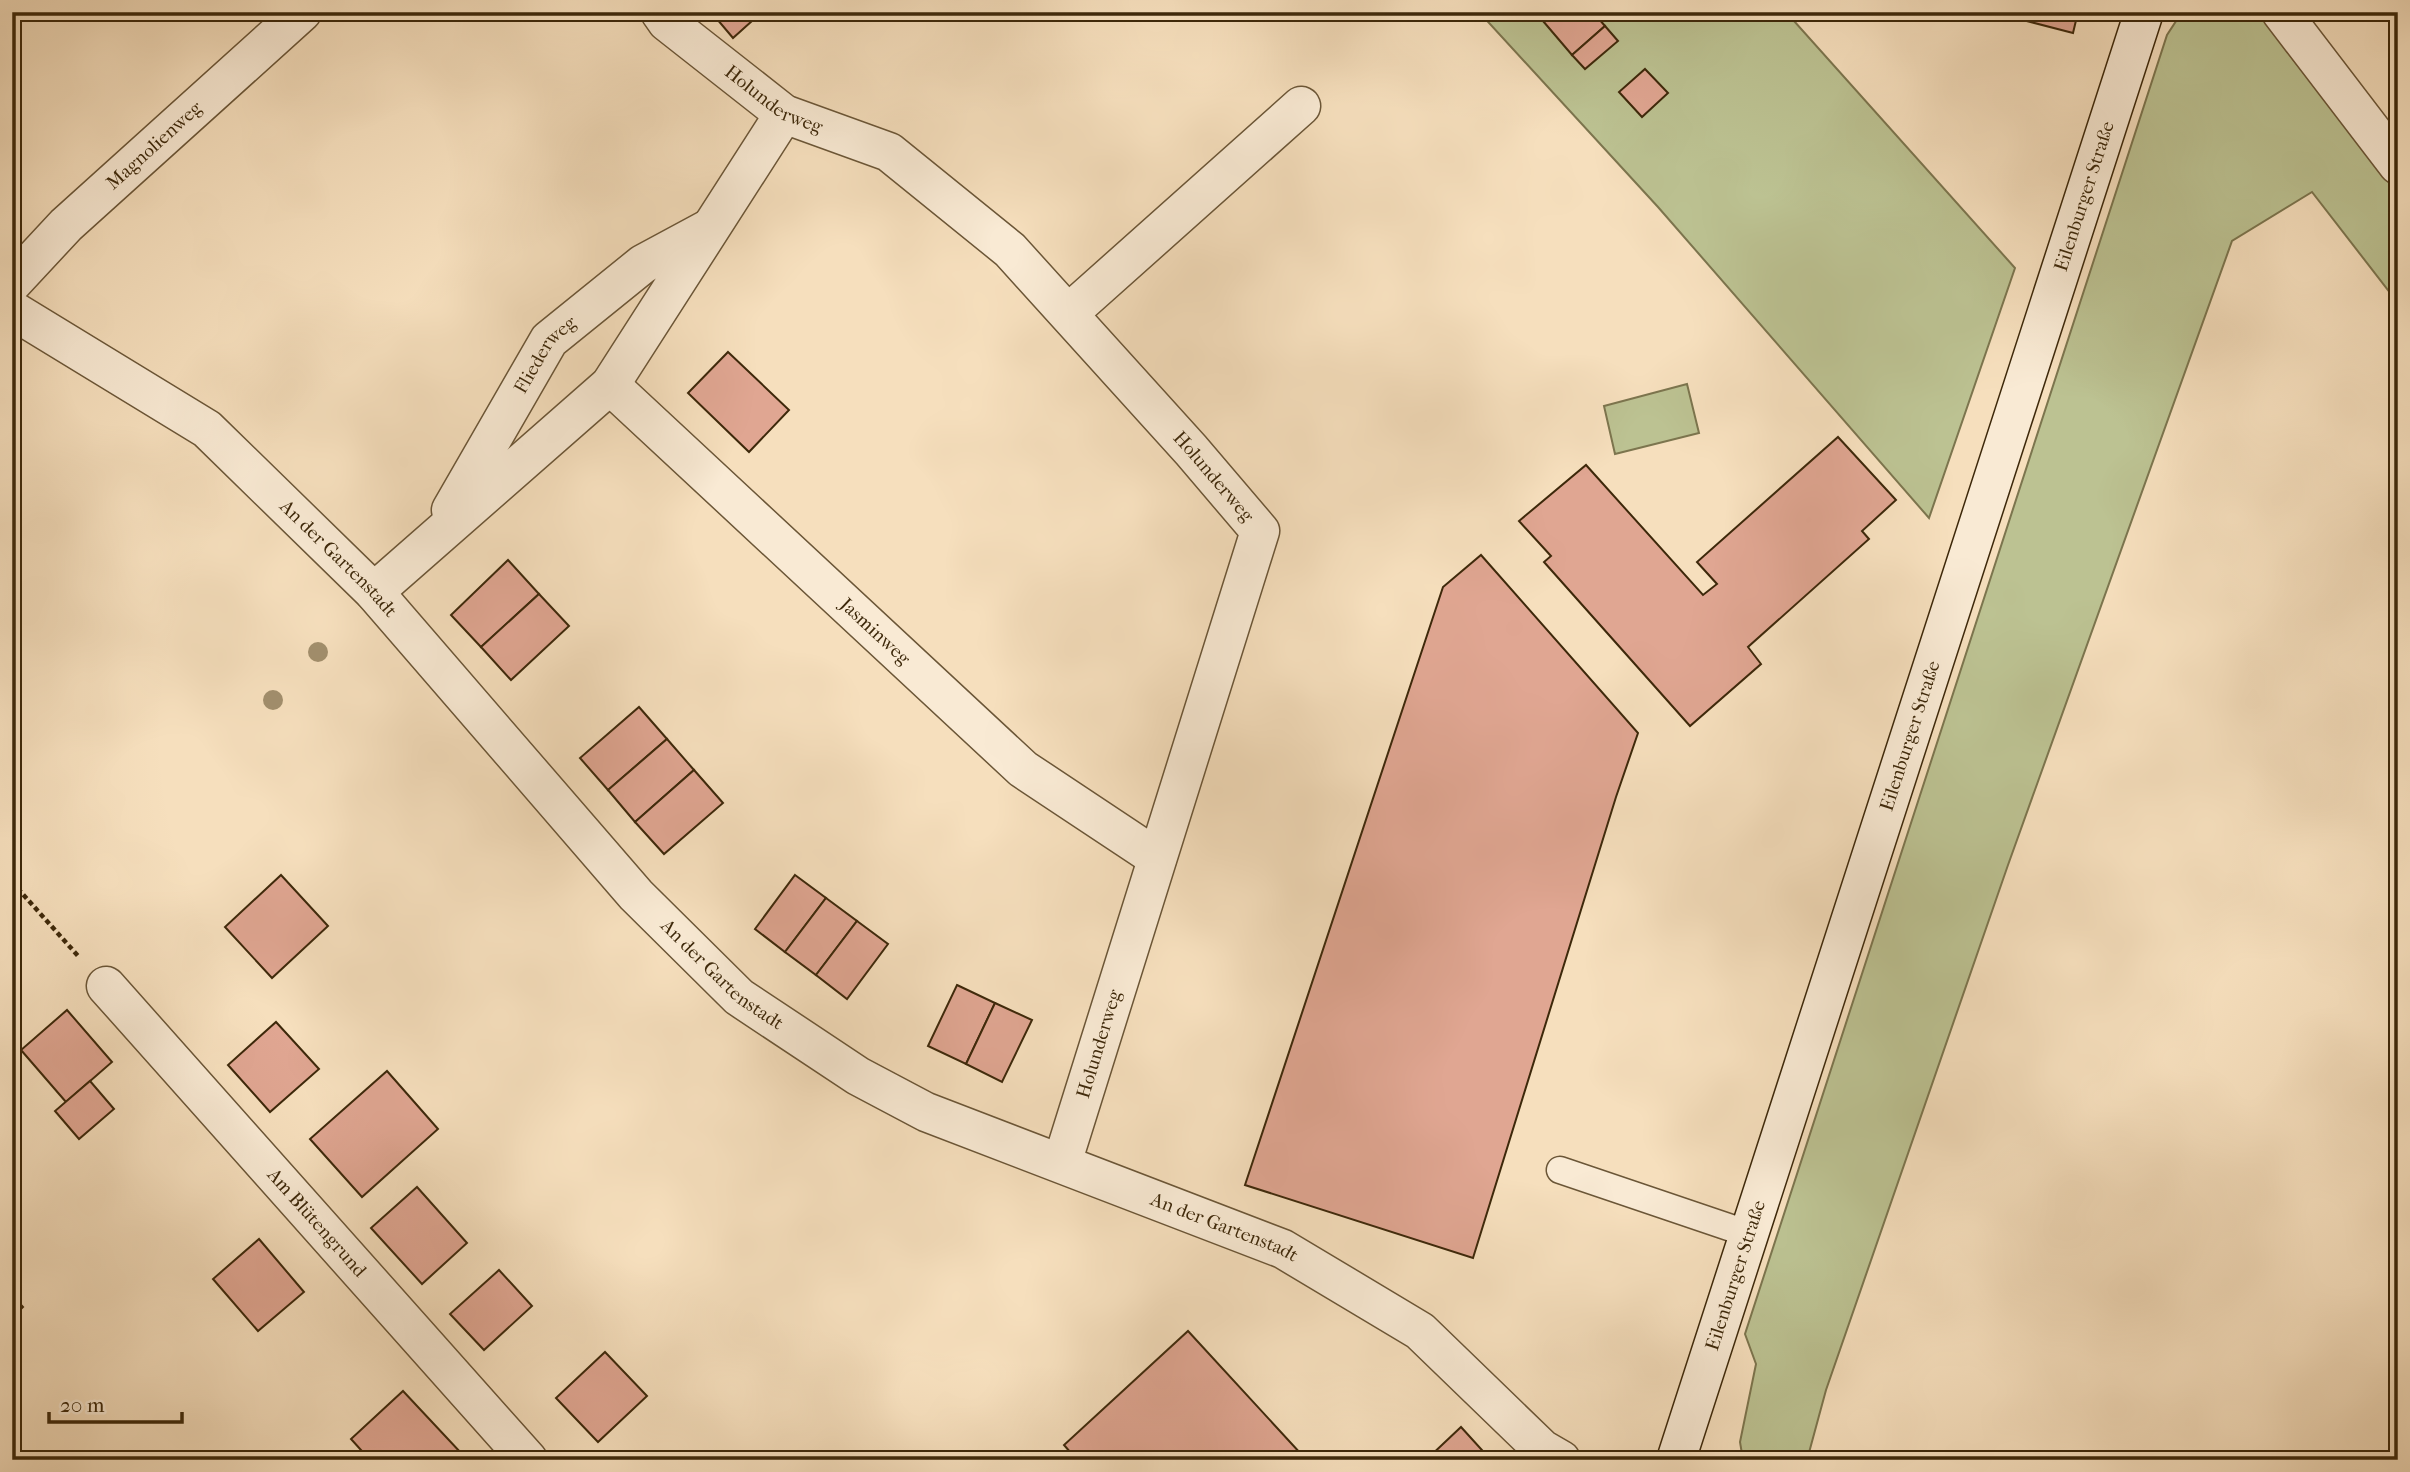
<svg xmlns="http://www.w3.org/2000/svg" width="2410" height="1472" viewBox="0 0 2410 1472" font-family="'IM FELL French Canon',serif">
	<rect width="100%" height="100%" fill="#f6dfbd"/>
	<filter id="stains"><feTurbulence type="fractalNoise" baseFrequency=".00286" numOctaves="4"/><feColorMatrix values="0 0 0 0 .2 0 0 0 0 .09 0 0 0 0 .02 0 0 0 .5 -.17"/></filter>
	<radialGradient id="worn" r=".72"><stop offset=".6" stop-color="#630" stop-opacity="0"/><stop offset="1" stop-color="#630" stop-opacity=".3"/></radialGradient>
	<g fill="#bcc292" stroke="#7c754e" stroke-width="2">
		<path d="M1479,12H1786L2015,268L1929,518L1658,207Z"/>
		<path d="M2182,12H2259L2295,62L2398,189V303L2312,192L2232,241L2008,865L1826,1390L1807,1460H1743L1740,1442L1756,1364L1745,1334L2167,35Z"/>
		<path d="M1687,384L1699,433L1615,454L1604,406Z"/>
	</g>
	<g fill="#e0a692" stroke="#3d280a" stroke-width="2">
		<path d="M711,12H762L733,38Z"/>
		<path d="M1553,12H1593L1605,26L1572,55L1543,21Z"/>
		<path d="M2016,12H2078L2073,33L2015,18Z"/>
		<path d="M1605,26L1618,41L1585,69L1572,55Z"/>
		<path d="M1645,69L1668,93L1642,117L1619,92Z"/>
		<path d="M728,352L789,410L749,452L688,393Z"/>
		<path d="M1838,437L1896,500L1862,531L1869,539L1748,647L1761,664L1690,726L1544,562L1551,556L1519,521L1586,465L1703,595L1717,584L1697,562Z"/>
		<path d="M1481,555L1638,733L1616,797L1473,1258L1245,1185L1443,587Z"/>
		<path d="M508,560L539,594L481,647L451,615Z"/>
		<path d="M539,594L569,626L511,680L481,647Z"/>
		<path d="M639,707L667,739L608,790L580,758Z"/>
		<path d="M667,739L694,770L635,822L608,790Z"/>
		<path d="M694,770L723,803L664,854L635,822Z"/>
		<path d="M281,875L328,926L272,978L225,927Z"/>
		<path d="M795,875L826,898L785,952L755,929Z"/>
		<path d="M826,898L857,921L816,975L785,952Z"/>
		<path d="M857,921L888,944L847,999L816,975Z"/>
		<path d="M957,985L995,1003L966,1064L928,1046Z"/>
		<path d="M995,1003L1032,1020L1002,1082L966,1064Z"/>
		<path d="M67,1010L112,1062L66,1102L21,1050Z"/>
		<path d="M276,1022L319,1069L270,1112L228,1065Z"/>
		<path d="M387,1071L438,1129L362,1197L310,1139Z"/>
		<path d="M90,1081L114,1109L79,1139L55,1111Z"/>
		<path d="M417,1187L467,1243L422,1284L371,1228Z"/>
		<path d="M259,1239L304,1292L258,1331L213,1279Z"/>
		<path d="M499,1270L532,1306L484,1350L450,1314Z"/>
		<path d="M12,1295L23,1307L12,1318Z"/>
		<path d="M1188,1331L1302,1455L1297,1460H1077L1064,1445Z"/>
		<path d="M605,1352L647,1396L598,1442L556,1398Z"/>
		<path d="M403,1391L462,1454L456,1460H370L351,1439Z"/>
		<path d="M1461,1427L1491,1460H1426Z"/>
	</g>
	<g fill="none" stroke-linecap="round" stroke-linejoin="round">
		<defs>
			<path id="lane" d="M1560,1170L1749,1234"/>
			<g id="street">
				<path id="s1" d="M660,12L667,22L784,114L889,152L1010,250L1191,450L1260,531L1062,1163"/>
				<path d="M2281,12L2398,165"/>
				<path id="s2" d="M12,283L66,225L302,12"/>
				<path id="s3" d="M12,310L207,429L374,592L636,895L739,997L858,1076L926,1112L1283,1249L1420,1331L1542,1449L1561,1460"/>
				<path d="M1069,313L1301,106"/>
				<path id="s4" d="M610,385L1023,769L1157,858"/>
				<path id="s5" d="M451,510L549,340L643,264L708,229"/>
				<path d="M374,592L610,385L784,114"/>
				<path id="s6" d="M106,986L528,1460"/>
			</g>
			<g id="secondary">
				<path id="s7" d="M1676,1460L2144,12"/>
			</g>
		</defs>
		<use href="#lane" stroke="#6b5637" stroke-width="29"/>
		<use href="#street" stroke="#6b5637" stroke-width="41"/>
		<use href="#secondary" stroke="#3d280a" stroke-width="41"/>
		<path stroke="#3d280a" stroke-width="4.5" stroke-dasharray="5 3.5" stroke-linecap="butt" d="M12,882L79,957"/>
		<use href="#lane" stroke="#f9ead4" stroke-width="26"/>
		<use href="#street" stroke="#f9ead4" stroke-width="38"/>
		<use href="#secondary" stroke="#f9ead4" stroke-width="38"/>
	</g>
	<g fill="#a28f6d">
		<circle cx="318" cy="652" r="10"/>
		<circle cx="273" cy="700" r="10"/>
	</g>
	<g text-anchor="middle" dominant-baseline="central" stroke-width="7" stroke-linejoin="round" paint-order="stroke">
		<g font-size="19" fill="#3d280a" stroke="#f9ead4">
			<text stroke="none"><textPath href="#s1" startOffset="145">Holunderweg</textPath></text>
			<text stroke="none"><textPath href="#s2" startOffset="198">Magnolienweg</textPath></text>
			<text stroke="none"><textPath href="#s7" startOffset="1328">Eilenburger Straße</textPath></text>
			<text stroke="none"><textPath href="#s5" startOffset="182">Fliederweg</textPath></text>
			<text stroke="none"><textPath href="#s1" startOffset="733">Holunderweg</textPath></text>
			<text stroke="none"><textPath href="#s3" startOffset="413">An der Gartenstadt</textPath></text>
			<text stroke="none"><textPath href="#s4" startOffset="362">Jasminweg</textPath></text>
			<text stroke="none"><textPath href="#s7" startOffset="761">Eilenburger Straße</textPath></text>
			<text stroke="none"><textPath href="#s3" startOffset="980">An der Gartenstadt</textPath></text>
			<text transform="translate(1099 1044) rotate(-73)">Holunderweg</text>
			<text stroke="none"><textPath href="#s6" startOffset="317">Am Blütengrund</textPath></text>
			<text stroke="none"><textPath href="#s3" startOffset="1547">An der Gartenstadt</textPath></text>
			<text stroke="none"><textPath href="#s7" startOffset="194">Eilenburger Straße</textPath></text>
		</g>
	</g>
	<rect width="2410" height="1472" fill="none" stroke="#f6dfbd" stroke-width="42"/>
	<rect x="14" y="14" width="2382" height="1444" fill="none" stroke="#3d280a" stroke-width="3.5"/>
	<rect x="21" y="21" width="2368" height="1430" fill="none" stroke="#3d280a" stroke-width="2"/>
	<path d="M49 1412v10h133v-10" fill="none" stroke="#3d280a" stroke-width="3.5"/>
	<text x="60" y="1412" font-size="21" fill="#3d280a" stroke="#f9ead4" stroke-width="5" paint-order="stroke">20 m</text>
	<rect width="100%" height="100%" filter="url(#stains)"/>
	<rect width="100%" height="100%" fill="url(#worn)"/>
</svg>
